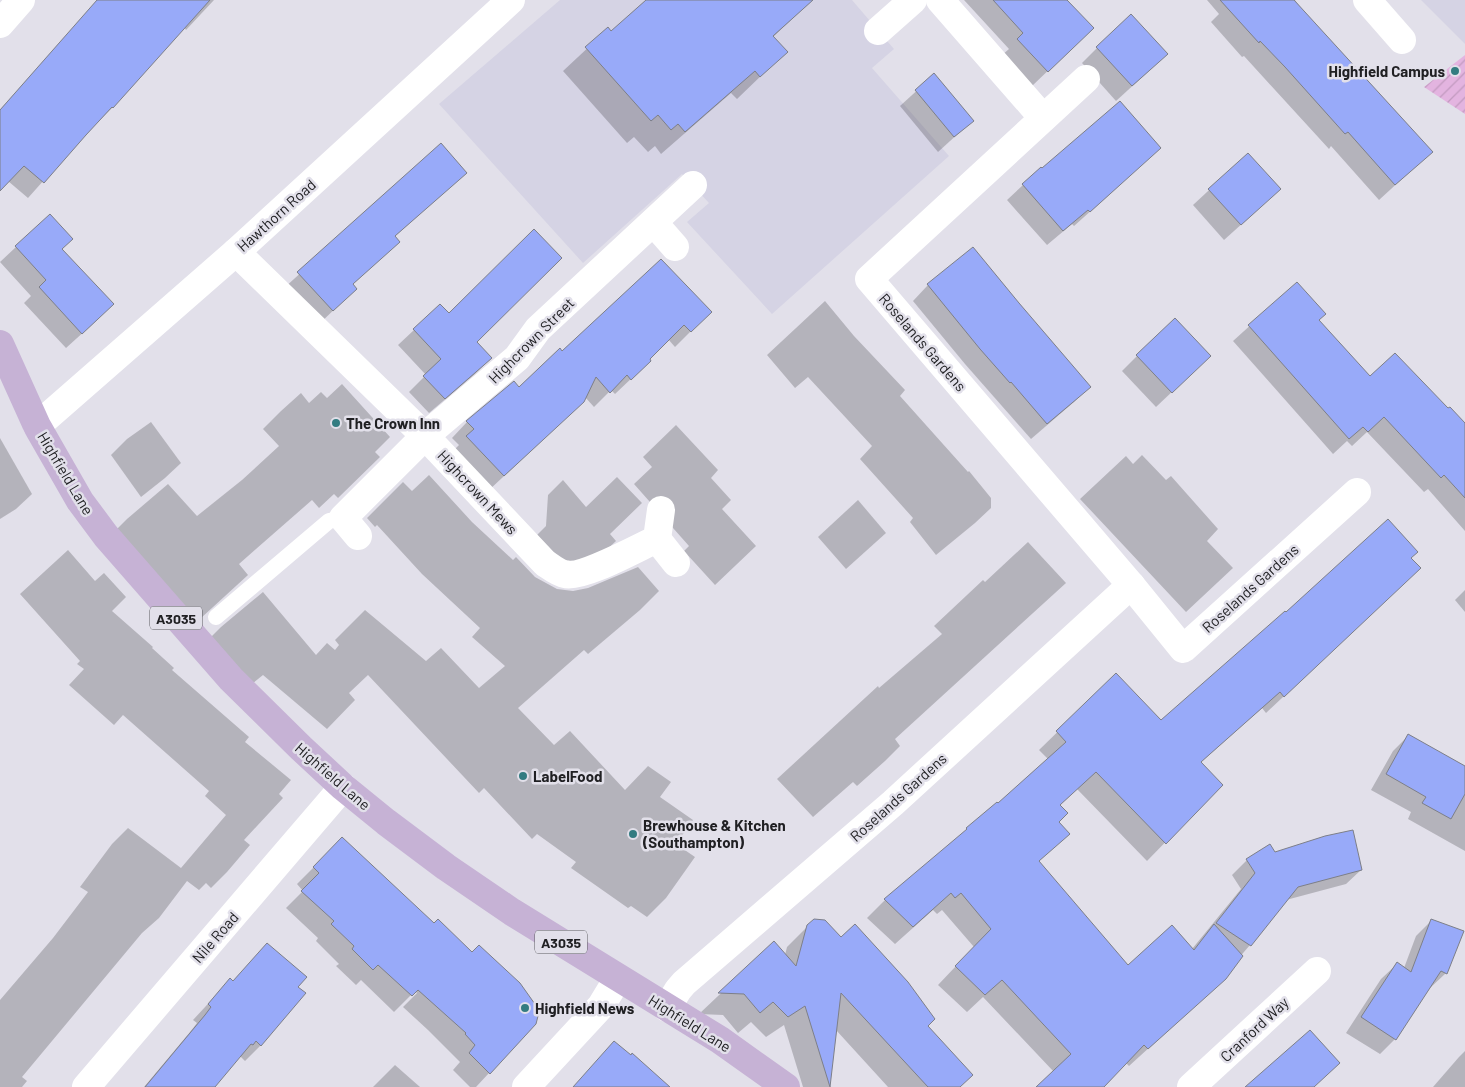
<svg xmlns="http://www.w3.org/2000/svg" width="1465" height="1087" viewBox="0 0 1465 1087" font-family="Barlow,sans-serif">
	<defs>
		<pattern id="garden-furrows" width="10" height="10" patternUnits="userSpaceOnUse" patternTransform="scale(1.25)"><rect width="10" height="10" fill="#e3b4e0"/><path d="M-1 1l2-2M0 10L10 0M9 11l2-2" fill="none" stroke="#c29ac0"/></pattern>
	</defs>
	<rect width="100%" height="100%" fill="#e2e0ea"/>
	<g fill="#d5d3e4">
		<path d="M560,0H852L894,49L872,68L949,156L772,314L687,222L709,203L682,174L583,263L439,104Z"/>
		<path d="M1421,0H1465V44Z"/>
	</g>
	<path fill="url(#garden-furrows)" d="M1465,55V114L1424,87Z"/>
	<g fill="#0003">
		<path d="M98,0H214L186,30L184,27L112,108L85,134L28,198L8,181L0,189V110Z"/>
		<path d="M646,0H812L773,37L786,52L737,99L731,93L661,154L655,146L648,152L634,137L627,143L563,71L608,29L611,33Z"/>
		<path d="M964,0H1065L1077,43L1032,86L1002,55L1009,49Z"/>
		<path d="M1207,0H1295L1415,167L1379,200L1331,146L1329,149L1244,56L1242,57L1211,22L1219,14Z"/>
		<path d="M1097,48L1151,69L1116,101L1082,63Z"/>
		<path d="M934,75L972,121L938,152L900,106Z"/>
		<path d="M441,145L466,173L394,237L399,242L352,285L340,304L317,326L283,289Z"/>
		<path d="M1248,154L1264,204L1224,240L1193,205Z"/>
		<path d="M1122,183L1074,226L1072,224L1047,245L1007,200L1023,185Z"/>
		<path d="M16,247L61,249L97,320L66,348L24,303L31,296L0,262Z"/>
		<path d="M1297,283L1318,320L1370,378L1448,410L1465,425V531L1428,489L1424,492L1367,432L1352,446L1347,441L1333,454L1233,341Z"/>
		<path d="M928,285L1089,387L1074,402L1031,439L965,364L913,301Z"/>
		<path d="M825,301L854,336L905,390L900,396L968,472L969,471L991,498V508L975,523L936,555L910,522L913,518L860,459L872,446L808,377L795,388L767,355Z"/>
		<path d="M710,312L675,347L668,339L634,376L615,394L611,390L594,407L585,397L567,417L488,491L452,452L459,445L452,438L467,422L514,383L519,388L562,353Z"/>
		<path d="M414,330L475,342L491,358L475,374L429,413L409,392L426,375L398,345Z"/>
		<path d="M1137,356L1194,371L1156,407L1122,371Z"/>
		<path d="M342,384L390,437L375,452L380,457L338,498L334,494L319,508L312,500L239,564L248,575L189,629L109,537L127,519L168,484L197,516L242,480L279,446L263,429L281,411L301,393L309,403L321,392L327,398Z"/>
		<path d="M151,422L181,463L165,478L141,497L111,455L127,439Z"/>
		<path d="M676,425L718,470L711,478L731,500L722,509L756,546L715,585L684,551L689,546L634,484L652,467L643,457Z"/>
		<path d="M0,438L32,494L16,509L0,519Z"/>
		<path d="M1142,455L1166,480L1171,476L1218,529L1207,541L1233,568L1186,612L1080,499L1126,456L1133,464Z"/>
		<path d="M429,475L472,522L513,560L516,557L535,577L557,589L573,591L588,588L638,567L659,591L640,610L588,654L584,650L518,708L554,745L570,731L625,790L648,766L671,782L660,797L693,820L676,844L695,857L666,898L647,917L631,906L628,908L571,868L576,862L537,834L532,839L484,788L479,793L368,675L349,693L355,700L327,729L263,675L241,693L202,646L221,627L263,592L316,655L327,643L335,650L339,645L335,640L365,610L426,661L441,648L479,688L505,666L472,637L480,628L422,574L377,525L375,527L367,518L403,482L412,491Z"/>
		<path d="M617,477L642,503L610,534L616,541L600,556L574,568L523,549L546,526L548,495L563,480L586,507Z"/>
		<path d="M858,500L886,533L846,569L818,537Z"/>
		<path d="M1028,542L1066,583L895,739L900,746L885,761L857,786L853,782L813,817L777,779L878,686L879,688L942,634L934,626L983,580L985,582Z"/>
		<path d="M68,550L95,581L104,573L126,597L112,611L153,647L152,648L174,668L172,670L249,737L245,742L291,780L279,794L283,798L244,840L250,845L227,872L211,888L206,883L199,890L187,881L159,918L142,933L22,1077L27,1081L22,1087H0V1000L53,938L88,892L80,887L112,844L128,828L181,868L226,815L205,796L209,791L123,715L114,725L69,685L84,669L77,664L80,661L20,594Z"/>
		<path d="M1410,558L1401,586L1266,713L1262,708L1200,763L1221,785L1147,861L1077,789L1059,806L1058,822L1068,834L1038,862L1128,967L1192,949L1241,889L1232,875L1247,860L1269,846L1274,853L1361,870L1346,884L1286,900L1250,945L1206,996L1129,1066L1126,1063L1103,1087H1038L1054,1072L983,997L967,1012L938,985L974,947L942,910L937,914L933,910L895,944L867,918L885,900L998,805L1048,759L1039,750L1116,675L1161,722Z"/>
		<path d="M1465,590V612L1455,600Z"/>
		<path d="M1408,736L1465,768V851L1408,819L1411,812L1371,790L1393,751Z"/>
		<path d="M325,856L531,1028L476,1087H470L453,1070L460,1062L428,1030L403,1007L417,993L415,991L394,1012L361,980L356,985L336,966L339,964L316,941L318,938L286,908L303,891L297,884Z"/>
		<path d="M1432,920L1446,973L1430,988H1429L1395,1039L1380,1054L1346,1033L1381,979L1397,964L1404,968L1416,936Z"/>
		<path d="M808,926L840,939L927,1026L959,1087H888L836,1030L829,1087H803L784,1025L766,1037L751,1022L738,1033L723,1015L699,1014L774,943L785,955L787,947Z"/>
		<path d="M230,980L233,982L296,987L261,1045L245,1061L240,1056L213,1087H144L190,1032L197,1023L193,1020Z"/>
		<path d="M1465,1051V1087H1433L1459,1057Z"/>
		<path d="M395,1065L420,1087H373Z"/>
	</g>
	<g fill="#98aaf9" stroke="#7d7f88">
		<path d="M97,0H210L113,108L112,107L86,135L44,183L24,166L0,191V110Z"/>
		<path d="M646,0H813L773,36L788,52L760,77L755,71L685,132L678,124L671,130L658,115L651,121L585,47L608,27L611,31Z"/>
		<path d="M993,0H1067L1094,28L1048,72L1017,39L1023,33Z"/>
		<path d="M1220,0H1294L1433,152L1395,185L1348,132L1345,134L1285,67L1260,41L1259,43Z"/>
		<path d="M1131,14L1168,54L1132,86L1096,47Z"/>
		<path d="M934,73L974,121L954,137L915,90Z"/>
		<path d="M1120,101L1161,148L1090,212L1088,210L1063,231L1022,184L1041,167L1042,168Z"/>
		<path d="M441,143L467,173L395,236L400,242L353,284L357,289L333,311L297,272Z"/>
		<path d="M1248,153L1281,189L1241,225L1208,189Z"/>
		<path d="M50,214L73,239L62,249L114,304L82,334L39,287L46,280L15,246Z"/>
		<path d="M534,229L562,258L477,342L492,358L445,399L423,376L441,359L413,329L440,304L449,313Z"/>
		<path d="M973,247L1019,303L1091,387L1047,424L1011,382L1010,383L980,349L927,284Z"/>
		<path d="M661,259L712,312L691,332L684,325L650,359L651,361L631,380L627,375L610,393L596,377L584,402L504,476L466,436L474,429L466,421L514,381L519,387L560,348L562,351Z"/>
		<path d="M1297,282L1326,314L1319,320L1370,376L1395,353L1448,408L1450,407L1465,423V498L1444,475L1441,478L1384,417L1368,432L1363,427L1349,439L1248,325Z"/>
		<path d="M1175,318L1211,356L1172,393L1136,355Z"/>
		<path d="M1388,519L1418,552L1411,558L1421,568L1284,697L1280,692L1201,762L1223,785L1166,844L1096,772L1060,805L1068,813L1059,822L1070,834L1039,861L1128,965L1172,925L1194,950L1214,924L1243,956L1226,979L1148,1049L1144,1045L1104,1087H1036L1071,1054L1002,980L985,995L955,966L991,929L961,893L955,898L951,893L913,927L884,899L967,829L966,828L997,802L998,803L1066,742L1056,731L1116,673L1161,720L1285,611L1286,612Z"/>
		<path d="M1408,734L1465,766V794L1451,819L1422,803L1426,797L1386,774Z"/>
		<path d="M1353,830L1362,870L1298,887L1251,946L1216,923L1255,873L1246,859L1270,844L1275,852L1325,836Z"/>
		<path d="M342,837L434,923L438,919L472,952L479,945L520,983L537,1007L539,1012L536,1024L490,1074L469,1053L475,1045L465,1034L466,1033L418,990L412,996L378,965L373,970L352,949L354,946L331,924L334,921L301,891L319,873L313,867Z"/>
		<path d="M814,919L825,920L841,937L855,924L908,982L935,1019L928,1026L973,1075L960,1087H928L841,993L830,1087L805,1006L788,1017L773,1002L760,1013L744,994L718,993L774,941L796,966L807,925Z"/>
		<path d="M1431,919L1464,931L1447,974L1441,971L1396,1040L1361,1017L1397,962L1411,972Z"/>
		<path d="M267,943L307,977L298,987L306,993L261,1046L256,1041L253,1045L251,1044L215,1087H145L205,1015L211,1007L208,1004L230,978L233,981Z"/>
		<path d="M1310,1030L1340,1063L1314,1087H1245Z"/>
		<path d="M614,1041L631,1055L632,1053L670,1087H573Z"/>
	</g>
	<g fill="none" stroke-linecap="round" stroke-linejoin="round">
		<path stroke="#fff" stroke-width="16" d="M216,617L329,521L343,518"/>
		<g stroke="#fff" stroke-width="28">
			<path d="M940,0L1043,118"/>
			<path d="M1367,0L1402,40"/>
			<path d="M0,24L21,0"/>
			<path d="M878,31L913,0"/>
			<path d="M1086,79L869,279L1131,585L1183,649L1357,492"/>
			<path d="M654,223L675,247"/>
			<path d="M236,252L425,436L545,563C551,567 558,573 565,574C582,579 639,547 657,539L661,510"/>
			<path d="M37,426L236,252L511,0"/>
			<path d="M358,536L343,518L425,436L517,358L538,329L693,185"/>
			<path d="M657,539L676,563"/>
			<path d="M667,1008L678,990L684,983L893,803L1131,585"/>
			<path d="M86,1087L343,787"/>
			<path d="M526,1087L601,1006L618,978"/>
			<path d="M1191,1087L1317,971"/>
		</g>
		<path stroke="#c6b2d5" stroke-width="28" d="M0,344L37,426L80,501L106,536L231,679L301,748L343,787L386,822L446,867L512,912L720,1040L786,1087"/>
	</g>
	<g fill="#337c81" stroke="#e2e0ea" stroke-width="2">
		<circle cx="1455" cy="71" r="5"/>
		<circle cx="336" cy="423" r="5"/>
		<circle cx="523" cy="776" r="5"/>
		<circle cx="633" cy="834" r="5"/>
		<circle cx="525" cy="1008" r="5"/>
	</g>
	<g text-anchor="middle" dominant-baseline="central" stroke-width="5" stroke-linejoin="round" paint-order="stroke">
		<g fill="#e2e0ea" stroke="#5a5a5f" stroke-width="1">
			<rect x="150" y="606.5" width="52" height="23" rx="4"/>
			<rect x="535" y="930.5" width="52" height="23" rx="4"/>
		</g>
		<g font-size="14" font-weight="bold" fill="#202023">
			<text x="176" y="618">A3035</text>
			<text x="561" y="942">A3035</text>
		</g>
		<g font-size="15" font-weight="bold" fill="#202023" stroke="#e2e0ea" text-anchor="start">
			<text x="1445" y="71" text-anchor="end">Highfield Campus</text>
			<text x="346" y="423">The Crown Inn</text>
			<text x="533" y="776">LabelFood</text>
			<text x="643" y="825">Brewhouse &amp; Kitchen<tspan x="643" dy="17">(Southampton)</tspan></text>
			<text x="535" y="1008">Highfield News</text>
		</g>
		<g font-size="15" fill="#202023" stroke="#e2e0ea">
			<text transform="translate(276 215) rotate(-42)">Hawthorn Road</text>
			<text transform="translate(531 340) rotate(-45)">Highcrown Street</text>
			<text transform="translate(923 342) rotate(49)">Roselands Gardens</text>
			<text transform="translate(66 473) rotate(59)">Highfield Lane</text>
			<text transform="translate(478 492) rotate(47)">Highcrown Mews</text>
			<text transform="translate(1250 588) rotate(-42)">Roselands Gardens</text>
			<text transform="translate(333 776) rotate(41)">Highfield Lane</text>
			<text transform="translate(898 797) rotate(-42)">Roselands Gardens</text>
			<text transform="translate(215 937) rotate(-49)">Nile Road</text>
			<text transform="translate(690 1023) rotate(32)">Highfield Lane</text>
			<text transform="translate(1254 1029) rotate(-43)">Cranford Way</text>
		</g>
	</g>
</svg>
